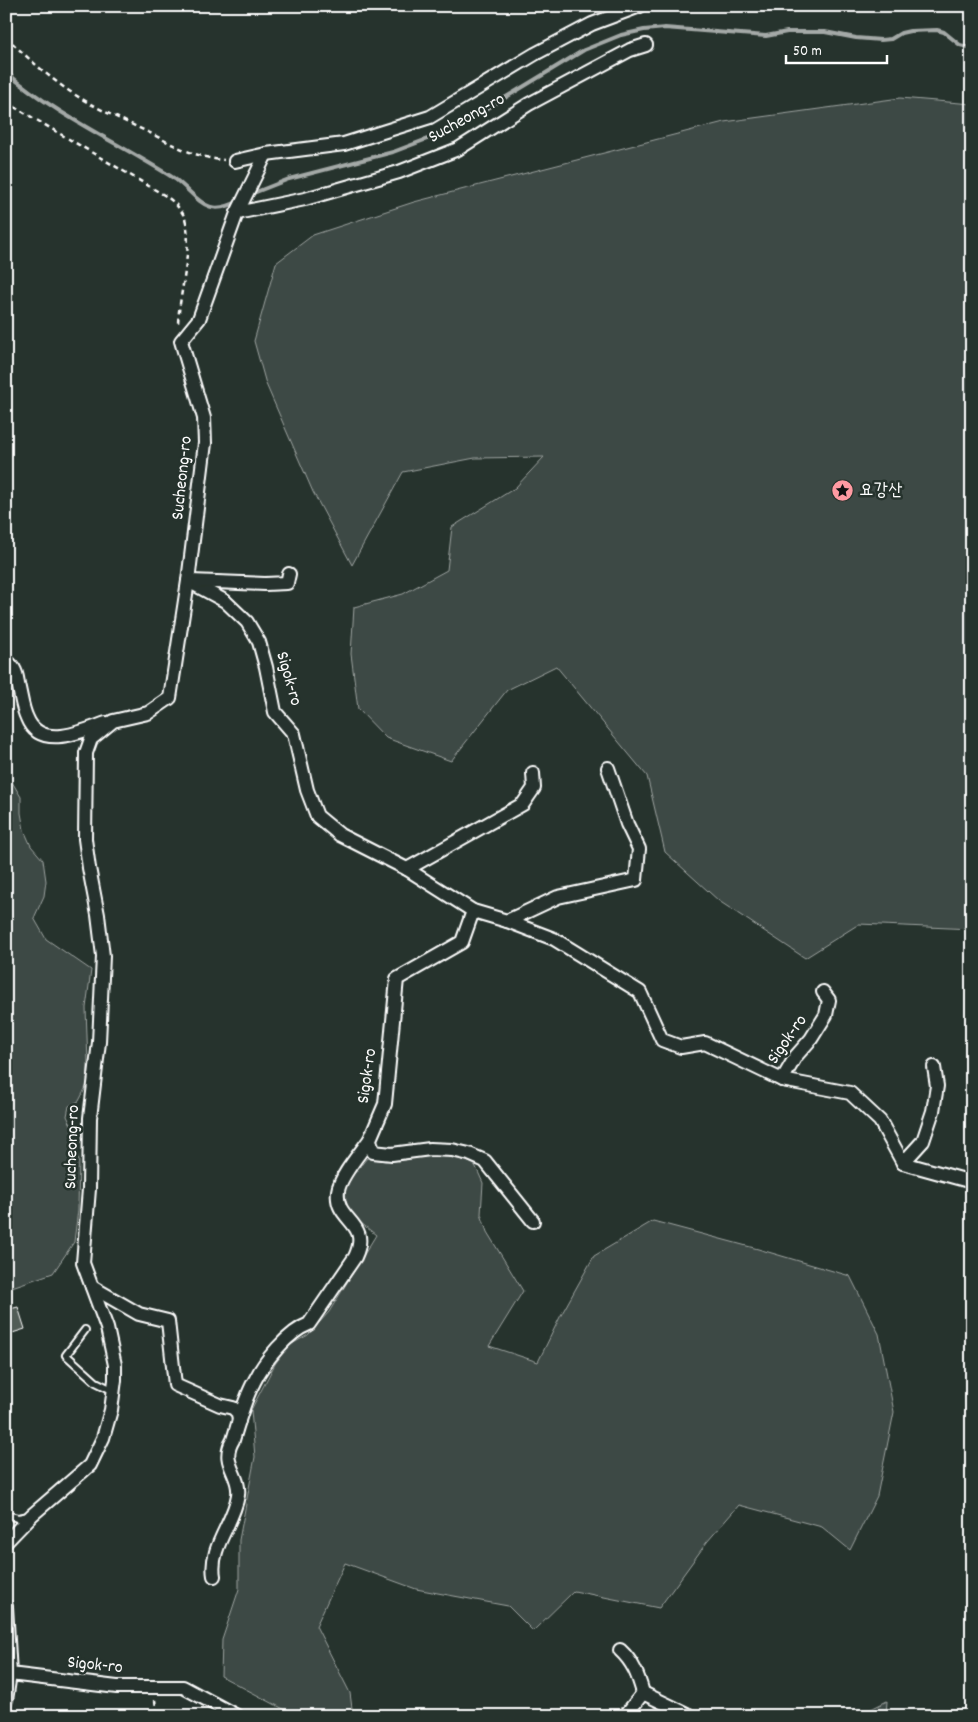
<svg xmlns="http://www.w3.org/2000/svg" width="978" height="1722" viewBox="0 0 978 1722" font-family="Dekko,'Poor Story',sans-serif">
	<rect width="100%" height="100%" fill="#26332d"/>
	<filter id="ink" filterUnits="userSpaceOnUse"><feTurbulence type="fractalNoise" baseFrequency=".02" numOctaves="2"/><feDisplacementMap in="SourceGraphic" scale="10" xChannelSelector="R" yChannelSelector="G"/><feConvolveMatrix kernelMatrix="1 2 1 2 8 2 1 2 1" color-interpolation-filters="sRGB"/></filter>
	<g filter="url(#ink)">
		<g fill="#3e4944" stroke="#9ea4a2">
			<path d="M900,98L972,104V929L859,924L805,958L719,901L665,852L647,776L556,666L507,690L451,761L386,738L358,709L351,654L354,607L403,594L447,570L452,527L515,488L544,457L475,458L403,472L352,565L313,492L266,384L254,341L276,263L313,235L414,202L724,122Z"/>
			<path d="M6,772L21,797V813L24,830L31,846L43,860L46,881L44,896L34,918L46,939L91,970L86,1008L88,1064L87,1085L79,1101L69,1106L67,1116L73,1129L79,1161L78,1210L74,1242L53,1273L6,1289Z"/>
			<path d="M453,1155L475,1165L483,1183L481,1214L487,1232L523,1291L489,1346L538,1362L560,1317L594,1256L653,1221L758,1249L850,1276L879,1334L894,1412L877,1496L850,1550L822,1527L739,1505L707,1542L659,1608L574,1591L533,1631L508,1606L416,1589L345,1563L316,1626L350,1693L353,1716H310L291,1713L221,1676L222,1640L239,1589V1540L255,1457L251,1410L275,1364L288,1346L308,1335L329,1312L376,1235L356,1219L346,1206L345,1185L367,1158L385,1161L416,1156Z"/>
			<path d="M887,1701L886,1716H857Z"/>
		</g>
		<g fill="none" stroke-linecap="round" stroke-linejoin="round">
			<g stroke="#a4a9a7" stroke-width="4">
				<path d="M6,72C57,116 119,143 175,179C199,197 205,219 239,201"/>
				<path d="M251,194L289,179L393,152L435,136L488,108L584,50L621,35L644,30L665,28L766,36L787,32H825L856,38L881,40L891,39L901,33L910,31L937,30L944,32L960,45L972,48"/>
			</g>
		</g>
		<path fill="#515c57" stroke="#fff" d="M18,1307L25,1329L6,1335V1310Z"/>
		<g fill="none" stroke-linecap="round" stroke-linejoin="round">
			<defs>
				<g id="lane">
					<path d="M85,1330L66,1355L96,1382L114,1391"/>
					<path d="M6,1515L18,1518L29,1516"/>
				</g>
				<g id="street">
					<path d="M235,161L266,154L344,144L430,117L535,54L592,24L640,6"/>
					<path d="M237,213L305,199L399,172L458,149L529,104L630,50L646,45"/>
					<path d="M188,581L225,601L247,622L259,642L266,667L275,712L294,734L307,790L317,816L340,835L407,869L473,911L507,921L554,939L640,992L662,1040L681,1047L705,1043L782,1080L850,1093L880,1121L903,1163L972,1182"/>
					<path d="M191,581L265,584L287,583L289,574"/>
					<path d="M6,661C15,666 17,675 18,684C21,695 22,708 27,718C40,751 83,731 106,723"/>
					<path d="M407,869L523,804L534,788L533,773"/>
					<path d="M473,911L462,942L397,979L385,1104L370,1139L373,1152L392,1154L430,1149L452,1150L469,1154L485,1161L533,1221"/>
					<path d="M507,921L558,897L636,880L639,849L627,824L608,768"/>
					<path d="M782,1080L796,1056L811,1039L826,1015L829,1000L823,992"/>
					<path d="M903,1163L923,1141L933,1111L937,1086L934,1067"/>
					<path d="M92,1287L139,1314L168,1321L175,1385L220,1405L233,1408L238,1413L239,1421"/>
					<path d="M6,1542L32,1515L90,1465L103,1438L111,1410L115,1380V1365L107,1328L83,1263L89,1189L90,1118L99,1042L103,956L98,915L89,868L85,839L86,753L91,739L113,721L148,713L170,698L188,581L205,443L204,418L181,341L199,319L237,213L266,154"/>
					<path d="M214,1576C209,1547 234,1523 238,1495C241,1474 219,1463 233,1440C239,1421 244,1400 254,1382C264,1361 288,1332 309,1324L355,1257C372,1221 334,1222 338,1191C340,1176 361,1152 370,1139"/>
					<path d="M6,1606L10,1674L117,1687H183L237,1716"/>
					<path d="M620,1650C633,1662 638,1675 643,1693"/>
					<path d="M6,1674H10L6,1700"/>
					<path d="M625,1716L643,1693L691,1716"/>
				</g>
			</defs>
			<use href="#lane" stroke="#fff" stroke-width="10"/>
			<use href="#street" stroke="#fff" stroke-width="16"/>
			<g stroke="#fff" stroke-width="2.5" stroke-dasharray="5 4" stroke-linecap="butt">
				<path d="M6,37C28,58 51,80 77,96C101,111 127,122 152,134C175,146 197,158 224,160"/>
				<path d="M6,102L164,195C172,200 178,206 183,214C196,239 178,297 178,326"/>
				<path d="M155,1700L157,1716"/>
			</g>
			<use href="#lane" stroke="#26332d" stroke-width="6"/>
			<use href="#street" stroke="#26332d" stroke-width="12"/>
		</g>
	</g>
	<defs>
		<symbol id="sight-disc" viewBox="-11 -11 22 22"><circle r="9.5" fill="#ff9aa2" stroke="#26332d"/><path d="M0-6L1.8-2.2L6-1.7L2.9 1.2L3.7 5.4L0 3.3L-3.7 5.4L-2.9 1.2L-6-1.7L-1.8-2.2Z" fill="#111"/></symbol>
	</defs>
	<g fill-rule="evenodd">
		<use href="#sight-disc" x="830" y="478" width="25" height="25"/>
	</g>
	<g text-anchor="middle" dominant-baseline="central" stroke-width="5" stroke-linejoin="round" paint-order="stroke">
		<g font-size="18" fill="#fff" stroke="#26332d">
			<text transform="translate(467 119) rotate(-29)">Sucheong-ro</text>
			<text transform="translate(183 478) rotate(-84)">Sucheong-ro</text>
			<text transform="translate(288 679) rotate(74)">Sigok-ro</text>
			<text transform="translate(788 1040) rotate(-55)">Sigok-ro</text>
			<text transform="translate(368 1076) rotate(-82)">Sigok-ro</text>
			<text transform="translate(73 1147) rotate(-88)">Sucheong-ro</text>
			<text transform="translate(95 1666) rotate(6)">Sigok-ro</text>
		</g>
		<g font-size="18" fill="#fff" stroke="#26332d" text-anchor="start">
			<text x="859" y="491">요강산</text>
		</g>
	</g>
	<rect width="978" height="1722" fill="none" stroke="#26332d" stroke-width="25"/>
	<rect x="12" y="12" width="953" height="1697" fill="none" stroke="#fff" stroke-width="2" filter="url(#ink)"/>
	<path d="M786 55v8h101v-8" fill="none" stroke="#ffffff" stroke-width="2.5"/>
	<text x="793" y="55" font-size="15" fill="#ffffff" stroke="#26332d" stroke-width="4" paint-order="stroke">50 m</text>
</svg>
